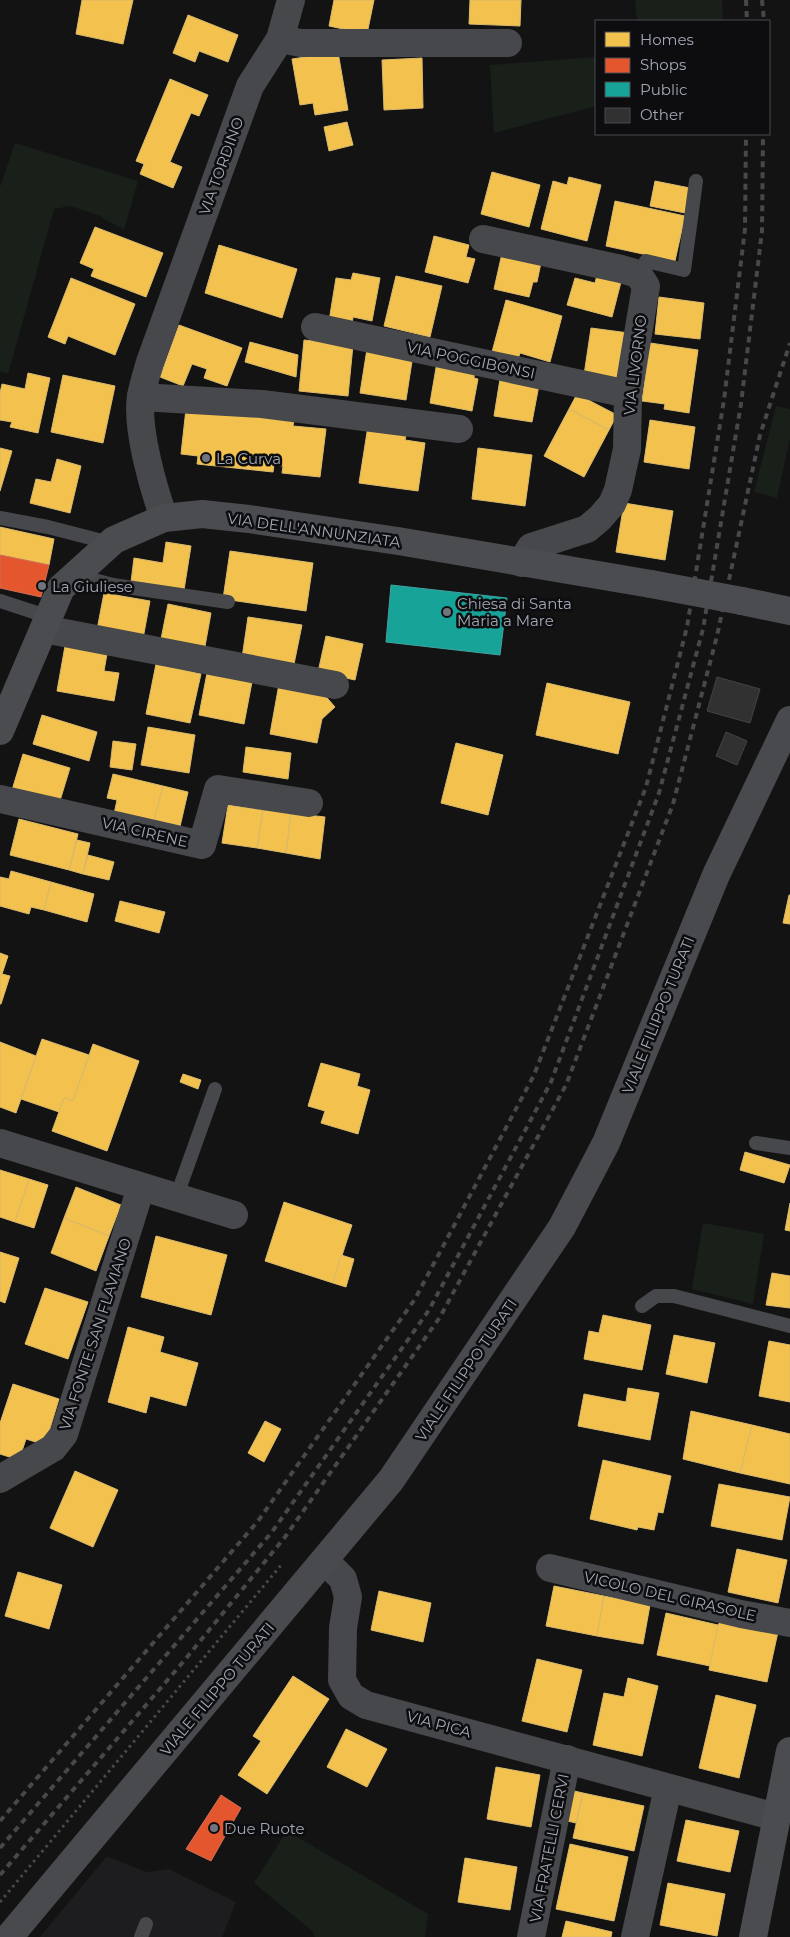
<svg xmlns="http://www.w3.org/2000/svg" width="790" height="1937" viewBox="0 0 790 1937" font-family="Montserrat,sans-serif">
	<rect width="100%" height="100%" fill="#131313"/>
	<path fill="#1d1d1f" d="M107,1856L146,1872L169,1869L236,1902L222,1937H40Z"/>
	<g fill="#19201a">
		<path d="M635,0H722L723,21H637Z"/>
		<path d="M596,57V106L494,133L490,65Z"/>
		<path d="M15,143L138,181L124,230L98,215L70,206L54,209L8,374L0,371V187Z"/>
		<path d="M776,406L790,409V438L777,498L754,492Z"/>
		<path d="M703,1223L764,1234L753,1304L692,1289Z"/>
		<path d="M287,1831L428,1914L425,1937H315L311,1930L254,1883Z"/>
	</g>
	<g fill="#f2c14e" stroke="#daba6d">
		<path d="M82,0H133L123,44L76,34Z"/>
		<path d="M334,0H374L367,34L329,26Z"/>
		<path d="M470,0H521L520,26L469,24Z"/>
		<path d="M188,15L238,35L228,62L199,51L195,62L173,53Z"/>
		<path d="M338,52L348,110L315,115L313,103L300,105L292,59Z"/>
		<path d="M422,58L423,108L384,110L382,60Z"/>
		<path d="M170,79L208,95L199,116L191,113L170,162L182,167L173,188L140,174L144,164L136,161Z"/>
		<path d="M347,122L353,145L329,151L324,127Z"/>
		<path d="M492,172L540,185L529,227L481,214Z"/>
		<path d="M569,177L601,185L587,241L541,229L553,181L567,185Z"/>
		<path d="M655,181L690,188L685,213L650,206Z"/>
		<path d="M615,201L685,216L675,261L606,246Z"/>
		<path d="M95,227L163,253L146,297L91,276L94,269L80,263Z"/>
		<path d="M434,236L469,245L466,257L475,259L468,283L425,272Z"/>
		<path d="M219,245L297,269L282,318L205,293Z"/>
		<path d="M503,249L542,258L537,282H533L529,297L494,289Z"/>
		<path d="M353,273L380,278L372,321L353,317L352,325L329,321L336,278L351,280Z"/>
		<path d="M597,275L621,282L612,317L567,305L575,278L595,283Z"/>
		<path d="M396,276L442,286L430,337L384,326Z"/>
		<path d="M71,278L135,304L115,355L68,336L65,344L48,337Z"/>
		<path d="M659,297L704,303L700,339L655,334Z"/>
		<path d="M506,300L562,316L550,362L520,353L518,359L492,352Z"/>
		<path d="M179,325L242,348L227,386L204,378L207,369L192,364L183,386L160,377Z"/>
		<path d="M591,328L629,333L622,381L584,375Z"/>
		<path d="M304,340L353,345L348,396L299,391Z"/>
		<path d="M250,342L298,355L296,377L245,362Z"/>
		<path d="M650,343L698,350L689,413L664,409L665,404L642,401Z"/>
		<path d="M367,349L413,355L406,400L360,393Z"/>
		<path d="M437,362L475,369L474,378L478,379L472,411L430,403Z"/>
		<path d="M28,373L50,378L38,433L10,427L12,422L0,420V393L2,384L25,389Z"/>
		<path d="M501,373L539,385L532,422L494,416Z"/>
		<path d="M63,375L115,386L103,443L51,432Z"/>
		<path d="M577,394L617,415L609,430L569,409Z"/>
		<path d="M186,409L295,414L293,426L326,429L320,477L282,473L283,466L274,465L273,472L197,464L198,456L181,454Z"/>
		<path d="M569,409L609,430L584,477L544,456Z"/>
		<path d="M650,420L695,427L689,469L644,462Z"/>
		<path d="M368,426L407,431L405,440L425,443L418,491L359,483Z"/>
		<path d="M0,448L12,451L0,491Z"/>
		<path d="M478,448L532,455L525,506L472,499Z"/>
		<path d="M57,459L81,466L70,513L30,503L36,479L51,482Z"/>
		<path d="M624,503L673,511L665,560L616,552Z"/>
		<path d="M0,527L54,539L49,565L0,555Z"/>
		<path d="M166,542L191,546L184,590L131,582L134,558L163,563Z"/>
		<path d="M230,551L313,563L306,611L223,599Z"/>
		<path d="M104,593L150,601L142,644L96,635Z"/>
		<path d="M168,604L211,613L204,652L160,644Z"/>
		<path d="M248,617L302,625L293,669L242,658Z"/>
		<path d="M326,636L363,644L355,680L318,672Z"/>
		<path d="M65,646L107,654L104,671L119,673L114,701L57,691Z"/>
		<path d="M156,664L201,674L190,723L146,714Z"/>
		<path d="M207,673L252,682L244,724L199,715Z"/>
		<path d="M547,683L630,702L618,754L536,735Z"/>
		<path d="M279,684L322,692L335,707L322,719L317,743L270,734Z"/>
		<path d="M42,715L97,732L89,761L33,744Z"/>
		<path d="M148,727L195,735L189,773L141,765Z"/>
		<path d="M113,741L136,744L132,770L110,767Z"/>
		<path d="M456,743L503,755L488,815L441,803Z"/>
		<path d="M246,747L291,753L288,779L243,772Z"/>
		<path d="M23,754L70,768L59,804L12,790Z"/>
		<path d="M113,774L163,786L153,825L114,814L117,800L107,798Z"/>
		<path d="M163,786L188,792L179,831L153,825Z"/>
		<path d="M228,805L263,810L257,848L222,843Z"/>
		<path d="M263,810L291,813L286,853L257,848Z"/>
		<path d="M291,813L325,817L320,859L286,853Z"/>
		<path d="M19,819L78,834L69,870L10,855Z"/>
		<path d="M77,840L90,843L83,874L69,870Z"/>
		<path d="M88,855L114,862L109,880L83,874Z"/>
		<path d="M11,871L51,882L44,910L31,907L29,914L0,906V877L9,879Z"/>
		<path d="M51,882L94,894L87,922L44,910Z"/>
		<path d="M789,895H790V924L783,923Z"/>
		<path d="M120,901L165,912L159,933L115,921Z"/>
		<path d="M0,953L8,956L2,974L10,976L1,1004H0Z"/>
		<path d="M42,1039L89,1055L73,1101L64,1098L59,1112L21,1099Z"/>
		<path d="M0,1042L36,1056L16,1113L0,1107Z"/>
		<path d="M93,1044L139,1061L107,1151L52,1131L64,1098L73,1101Z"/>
		<path d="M321,1063L360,1074L357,1086L370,1090L358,1134L321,1123L325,1111L308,1106Z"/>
		<path d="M183,1074L201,1080L198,1089L180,1082Z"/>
		<path d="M745,1152L790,1165L784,1183L740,1170Z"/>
		<path d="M0,1170L29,1179L15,1222L0,1217Z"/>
		<path d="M29,1179L48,1185L34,1228L15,1222Z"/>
		<path d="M76,1187L121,1205L109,1236L64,1218Z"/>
		<path d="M284,1202L352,1225L333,1283L265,1261Z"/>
		<path d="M790,1203V1231L785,1230Z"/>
		<path d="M64,1218L109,1236L96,1271L51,1253Z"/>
		<path d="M156,1236L227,1255L211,1315L141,1297Z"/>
		<path d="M0,1252L19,1258L5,1303L0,1301Z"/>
		<path d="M341,1255L354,1259L346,1287L333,1283Z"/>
		<path d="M772,1273L790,1276V1308L766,1305Z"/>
		<path d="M45,1288L88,1302L68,1359L25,1344Z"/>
		<path d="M603,1315L651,1325L642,1370L584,1359L589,1331L599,1333Z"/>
		<path d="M128,1327L164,1337L160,1352L198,1363L186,1406L150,1396L146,1413L108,1402Z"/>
		<path d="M674,1335L715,1343L707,1383L666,1374Z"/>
		<path d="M769,1341L790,1345V1402L759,1396Z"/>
		<path d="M13,1384L59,1399L45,1445L26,1439L19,1460L0,1454V1423Z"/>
		<path d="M628,1388L659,1393L650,1440L578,1426L584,1394L626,1402Z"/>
		<path d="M691,1411L752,1425L740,1473L683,1459Z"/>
		<path d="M265,1421L281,1429L264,1462L248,1453Z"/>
		<path d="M752,1425L790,1434V1484L740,1473Z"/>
		<path d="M603,1460L671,1476L663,1513L658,1512L654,1530L638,1527L637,1530L590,1519Z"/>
		<path d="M75,1471L118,1490L93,1547L50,1528Z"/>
		<path d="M719,1484L790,1497L782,1540L711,1526Z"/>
		<path d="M737,1549L787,1560L778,1603L728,1592Z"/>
		<path d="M18,1572L62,1585L49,1629L5,1616Z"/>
		<path d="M554,1586L604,1596L597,1636L546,1626Z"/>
		<path d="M379,1591L431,1603L423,1642L371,1630Z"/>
		<path d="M604,1596L650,1605L643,1644L597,1636Z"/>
		<path d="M666,1613L718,1625L710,1666L657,1655Z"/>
		<path d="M722,1619L778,1632L767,1682L709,1670L718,1625Z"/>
		<path d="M537,1659L582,1670L567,1732L522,1721Z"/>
		<path d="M293,1676L329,1699L267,1794L238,1775L261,1741L253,1736Z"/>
		<path d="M628,1678L658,1686L642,1756L593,1745L604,1693L624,1697Z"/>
		<path d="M716,1695L756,1705L739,1778L699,1768Z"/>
		<path d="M346,1729L387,1749L367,1787L327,1767Z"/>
		<path d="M496,1767L540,1775L531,1827L487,1819Z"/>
		<path d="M570,1790L583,1793L576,1823L563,1820Z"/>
		<path d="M583,1793L644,1806L634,1851L573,1838Z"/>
		<path d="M686,1820L739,1831L730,1872L677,1861Z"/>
		<path d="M570,1844L628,1857L614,1921L556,1909Z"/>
		<path d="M465,1858L517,1867L510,1910L458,1902Z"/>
		<path d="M668,1883L725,1894L717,1936L660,1925Z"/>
		<path d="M566,1921L612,1932L611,1937H562Z"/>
	</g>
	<g fill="#e4572e" stroke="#d06f56">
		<path d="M0,555L49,565L41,597L0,588Z"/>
		<path d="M221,1795L241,1808L211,1861L186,1849Z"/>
	</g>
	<path fill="#17a398" stroke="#41a4a1" d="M391,585L507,598L500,655L386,642Z"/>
	<g fill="#313132" stroke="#424347">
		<path d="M717,677L760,689L750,723L707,711Z"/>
		<path d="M726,732L747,741L737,765L716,756Z"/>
	</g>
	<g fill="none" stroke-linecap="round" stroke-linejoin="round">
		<path stroke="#494a4e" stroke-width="3" stroke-dasharray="2.5 4" stroke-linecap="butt" d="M0,1902L282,1564"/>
		<g stroke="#47484c" stroke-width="14">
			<path d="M643,282L646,261L684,270L696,181"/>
			<path d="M0,518L48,527L110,543"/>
			<path d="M75,575L113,585L228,602"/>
			<path d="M0,601L49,617"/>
			<path d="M756,1143L790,1148"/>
			<path d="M176,1198L215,1089"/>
			<path d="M642,1306L656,1296H674L790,1326"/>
			<path d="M141,1937L146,1924"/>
		</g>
		<g stroke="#47484c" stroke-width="28">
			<path d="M280,39L301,43H508"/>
			<path d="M483,239L621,269L638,274L646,286L628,394L627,449L618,490L612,504L600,518L587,529L531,547L521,563"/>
			<path d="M315,327L628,394"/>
			<path d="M141,397L262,404L459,429"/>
			<path d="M164,518C153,487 136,428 141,396C143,385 147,373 150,362L250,86L280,39L291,0"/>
			<path d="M44,629L335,685"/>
			<path d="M0,799L202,845L218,789L309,803"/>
			<path d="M0,1143L234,1215"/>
			<path d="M0,1479L53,1448L64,1434L141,1187"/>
			<path d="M325,1561L343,1579L348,1597L343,1628L342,1680L351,1696L366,1705L776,1817"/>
			<path d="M550,1568L741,1614L790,1623"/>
			<path d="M531,1937L567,1759"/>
			<path d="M635,1937L668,1788"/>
		</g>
		<g stroke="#4b4c50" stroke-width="28">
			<path d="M742,601L790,611"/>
			<path d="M0,731L61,588L114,540L164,518L202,514L249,519L398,541L651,584"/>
			<path d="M753,1937L790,1751"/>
		</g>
		<path stroke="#494a4e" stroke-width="28" d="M9,1937L391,1480L562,1227L606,1143L716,875L790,720"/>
		<g stroke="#47484b" stroke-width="4" stroke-dasharray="6 5" stroke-linecap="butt">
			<path d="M746,0L747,21"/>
			<path d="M762,0L764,21"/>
			<path d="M0,1821L258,1521L415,1299L534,1075L646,787L687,627L724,400L745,229L746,134"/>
			<path d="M0,1848L272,1532L429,1310L551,1082L659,793L703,629L741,404L762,231L763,134"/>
			<path d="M0,1875L183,1662L285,1537L440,1317L566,1085L673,804L717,636L760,435L790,343"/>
		</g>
		<path stroke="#4b4c50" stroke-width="28" d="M651,584L742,601"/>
	</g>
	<g fill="#71747c" stroke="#0d0d0f" stroke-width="2">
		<circle cx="206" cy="458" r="5"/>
		<circle cx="42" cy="586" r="5"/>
		<circle cx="447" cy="612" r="5"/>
		<circle cx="214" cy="1828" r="5"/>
	</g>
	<g text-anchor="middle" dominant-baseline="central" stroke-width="5" stroke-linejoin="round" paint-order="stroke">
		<g font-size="15" fill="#a3a8b5" stroke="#0d0d0f">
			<text transform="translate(221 166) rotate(-70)">VIA TORDINO</text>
			<text transform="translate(471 360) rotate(12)">VIA POGGIBONSI</text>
			<text transform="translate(635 365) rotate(-83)">VIA LIVORNO</text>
			<text transform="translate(314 530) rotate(8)">VIA DELL'ANNUNZIATA</text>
			<text transform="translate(145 832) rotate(13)">VIA CIRENE</text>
			<text transform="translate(658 1015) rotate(-68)">VIALE FILIPPO TURATI</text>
			<text transform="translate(95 1334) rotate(-72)">VIA FONTE SAN FLAVIANO</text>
			<text transform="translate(466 1370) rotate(-56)">VIALE FILIPPO TURATI</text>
			<text transform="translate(670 1596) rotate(13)">VICOLO DEL GIRASOLE</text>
			<text transform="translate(217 1689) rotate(-50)">VIALE FILIPPO TURATI</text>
			<text transform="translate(439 1724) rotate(15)">VIA PICA</text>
			<text transform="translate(549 1848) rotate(-79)">VIA FRATELLI CERVI</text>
		</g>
		<g font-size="15" fill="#a3a8b5" stroke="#0d0d0f" text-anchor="start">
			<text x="216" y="458">La Curva</text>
			<text x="52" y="586">La Giuliese</text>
			<text x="457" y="603">Chiesa di Santa<tspan x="457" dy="17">Maria a Mare</tspan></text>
			<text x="224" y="1828">Due Ruote</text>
		</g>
	</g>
	<rect x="595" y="20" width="175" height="115" fill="#0d0d0f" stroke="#494b51"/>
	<rect x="605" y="32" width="25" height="15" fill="#f2c14e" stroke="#494b51"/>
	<text x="640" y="45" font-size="15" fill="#a3a8b5">Homes</text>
	<rect x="605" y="58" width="25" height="15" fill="#e4572e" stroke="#494b51"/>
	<text x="640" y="70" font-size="15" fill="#a3a8b5">Shops</text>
	<rect x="605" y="82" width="25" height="15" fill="#17a398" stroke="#494b51"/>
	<text x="640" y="95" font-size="15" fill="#a3a8b5">Public</text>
	<rect x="605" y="108" width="25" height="15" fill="#313132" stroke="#494b51"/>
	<text x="640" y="120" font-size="15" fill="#a3a8b5">Other</text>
</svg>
